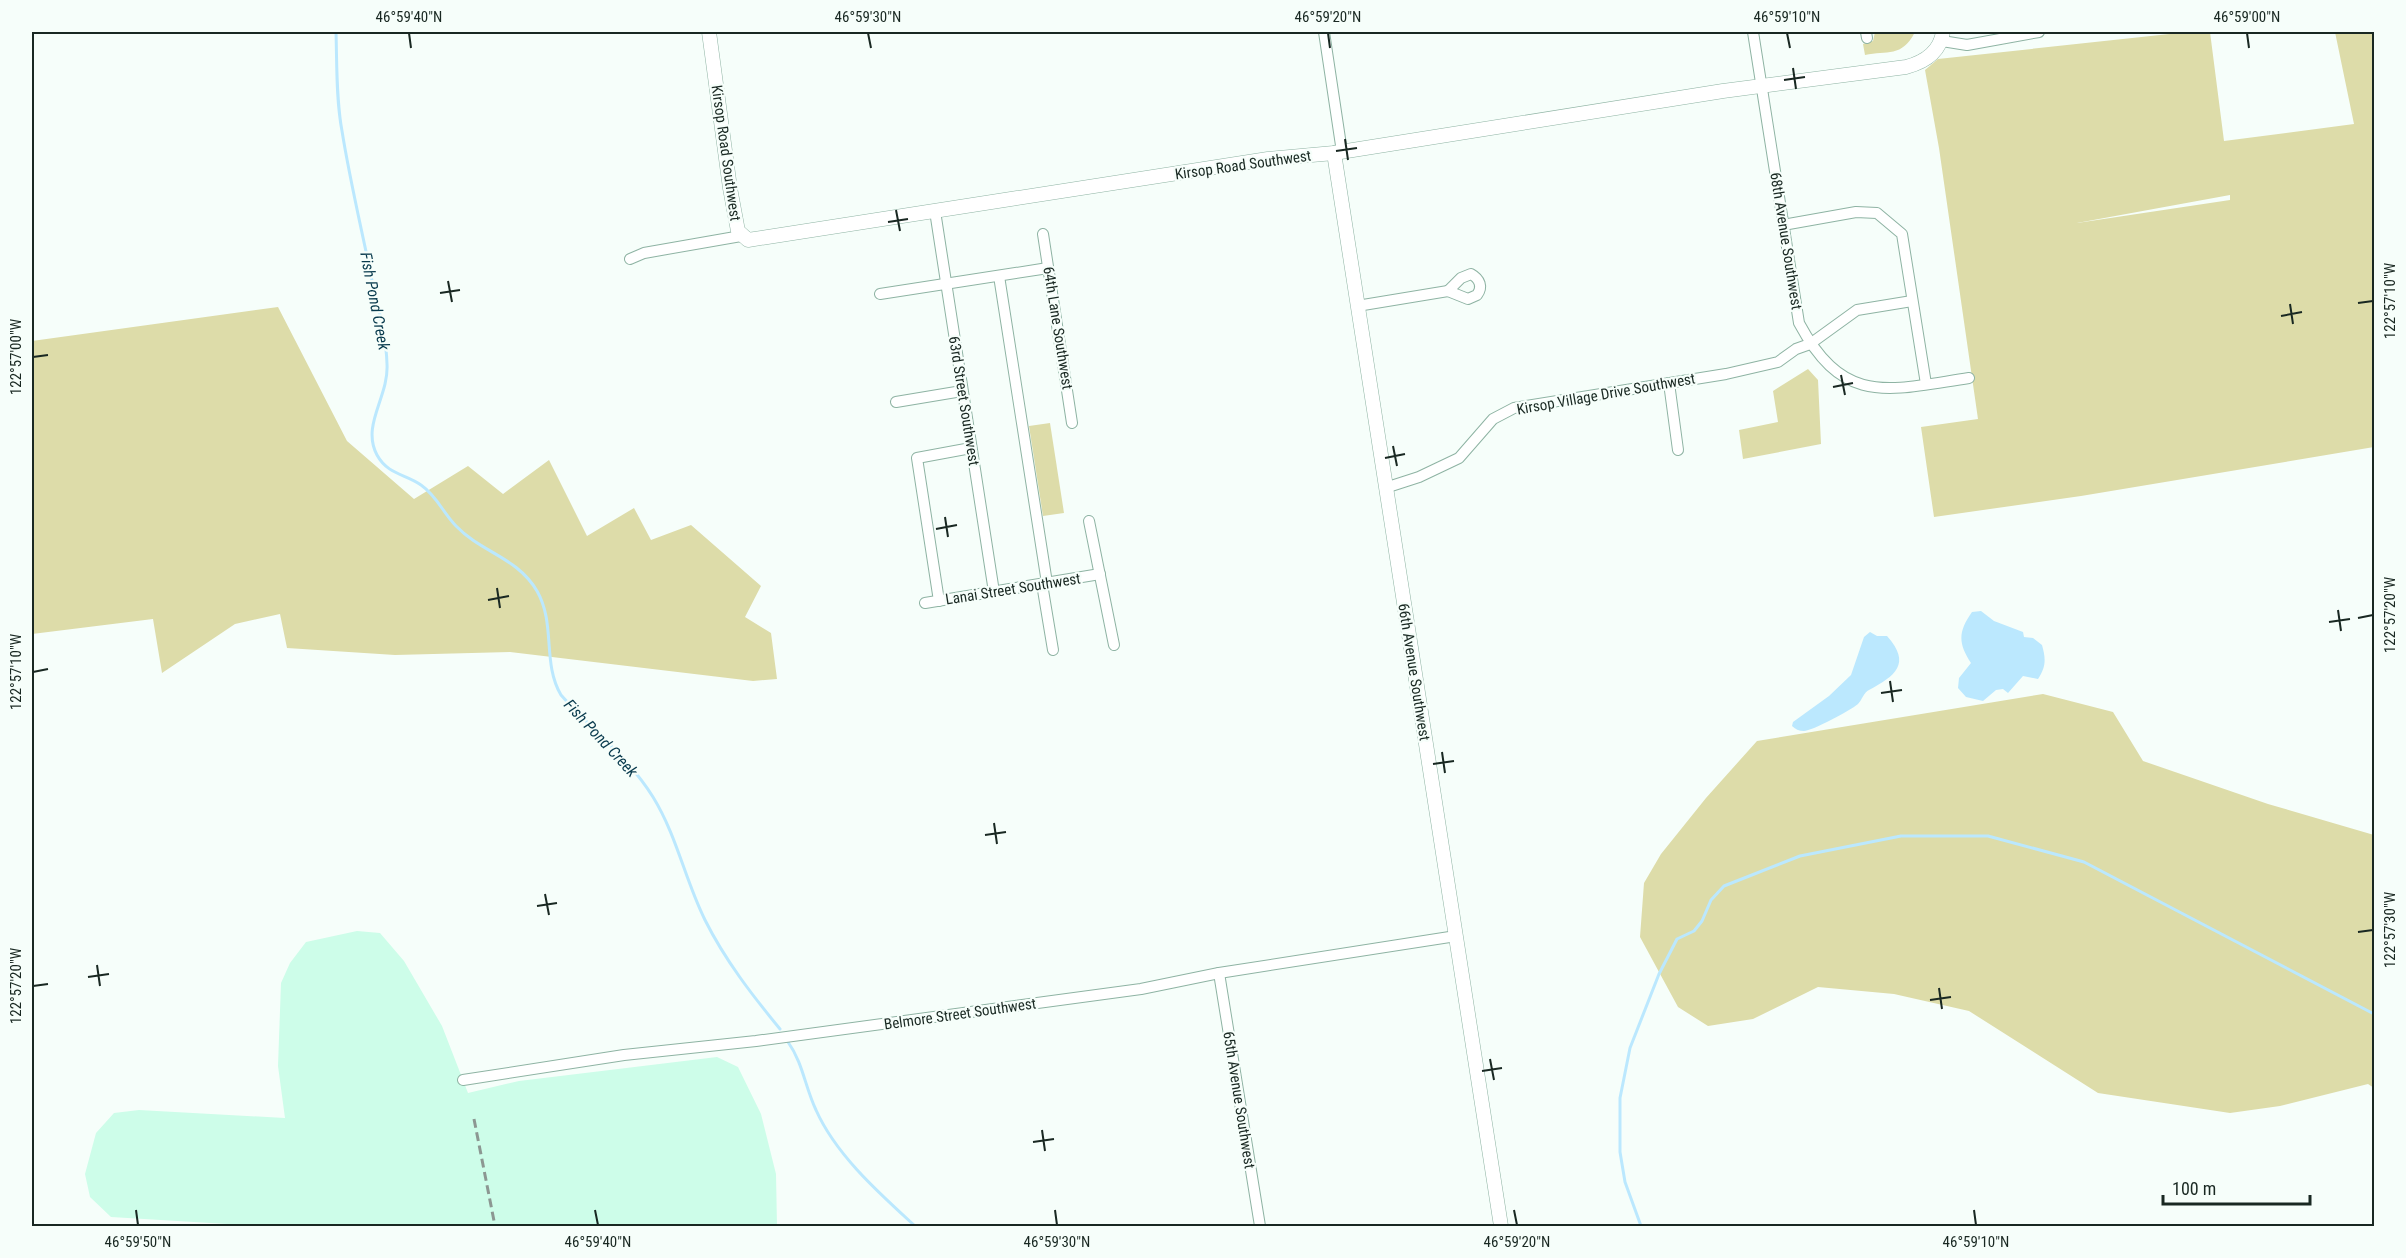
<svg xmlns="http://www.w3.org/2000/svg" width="2406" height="1258" viewBox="0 0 2406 1258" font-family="'Roboto Condensed',sans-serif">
	<rect width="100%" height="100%" fill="#f6fefa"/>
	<path fill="#cdfde9" d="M357,931L380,933L404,961L442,1026L468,1093L519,1081L717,1057L738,1067L761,1114L776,1174L777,1226H261L111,1217L90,1197L85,1174L96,1133L114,1113L139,1110L285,1118L278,1066L281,983L290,963L306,942Z"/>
	<g fill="#dddca9" fill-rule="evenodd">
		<path d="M1875,32H1915C1902,58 1887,50 1865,55L1863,44L1873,41Z"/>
		<path d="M2188,32H2210L2224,141L2354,124L2335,32H2374V447L2081,496L1934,517L1921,427L1978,419L1939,148L1925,70L1938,59ZM2230,195V200L2077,223Z"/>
		<path d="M278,307L347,441L414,499L468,466L503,494L549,460L587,536L634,508L651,540L691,525L761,586L745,617L771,633L777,679L753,681L510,652L395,655L287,648L280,614L235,624L162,673L153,619L32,634V341Z"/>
		<path d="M1808,369L1818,380L1821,444L1743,459L1739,430L1778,422L1773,391Z"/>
		<path d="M1050,423L1064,513L1043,516L1029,426Z"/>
		<path d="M2043,694L2113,712L2143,761L2268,804L2374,835V1088L2368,1084L2280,1106L2230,1113L2098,1093L1969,1011L1894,994L1818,987L1753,1019L1708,1026L1678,1007L1640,937L1644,883L1661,854L1706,798L1757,741Z"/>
	</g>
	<g fill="#bbe8fe">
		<path d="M1981,611L1994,621L2023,632L2024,637L2033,638L2042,645C2046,659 2046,667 2038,679L2023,676L2008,693L2003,689L1996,690L1983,701L1966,697L1958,688L1959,678L1971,663C1958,643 1958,632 1972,612Z"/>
		<path d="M1870,632L1877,636H1887C1912,664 1895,676 1869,690C1864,692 1862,700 1858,704C1851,710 1812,731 1804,731C1799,731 1795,729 1792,726L1793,722L1829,696L1851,675L1864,637Z"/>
	</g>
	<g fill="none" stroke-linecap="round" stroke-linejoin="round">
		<g stroke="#bbe8fe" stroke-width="3">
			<path d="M336,32C337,64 336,99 342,131C349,175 359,218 368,261C374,295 386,329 387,364C389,397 361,425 377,455C388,475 406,474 421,485C437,496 443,513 456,526C482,553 517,557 537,591C556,624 542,663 561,695C591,729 629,758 653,797C677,836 685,880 705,920C725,960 752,995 780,1029"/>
			<path d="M788,1042C803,1063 805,1087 816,1110C836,1155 879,1193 915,1226"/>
			<path d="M1641,1226L1625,1182L1620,1152V1098L1630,1048L1659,974L1677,939L1694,931L1702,921L1711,900L1724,886L1800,856L1901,836H1988L2084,862L2374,1014"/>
		</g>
		<defs>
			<g id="minor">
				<path d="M1324,32L1342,152"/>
				<path d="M1753,32L1799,323C1844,407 1888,390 1969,378"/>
				<path d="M1866,32L1867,38"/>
				<path d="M1942,41L1967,45L2039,32"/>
				<path d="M935,211L994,592"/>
				<path d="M1783,225L1856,212L1877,213L1902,234L1926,384"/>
				<path d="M1043,234L1072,423"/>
				<path d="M630,259L644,253L741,236"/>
				<path d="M1471,274C1480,279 1483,287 1477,295L1468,299L1448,291L1461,278Z"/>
				<path d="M999,276L1047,583"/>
				<path d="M880,294L1048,268"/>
				<path d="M1357,306L1448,291"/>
				<path d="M1669,383L1678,450"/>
				<path d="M896,402L962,391"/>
				<path d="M1385,488L1419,477L1459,458L1493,419L1514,408L1726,374L1778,362L1796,349L1810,344L1857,310L1912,301"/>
				<path d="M1089,521L1114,645"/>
				<path d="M1042,584L1053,650"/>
				<path d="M939,601L917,458L971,448"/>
				<path d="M925,603L1100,574"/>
				<path d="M1219,973L1260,1226"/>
				<path d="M463,1080L624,1055L756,1041L1141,989L1219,973L1456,936"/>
			</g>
			<g id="tertiary">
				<path d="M709,32L730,188L738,231L748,240L1268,159L1334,153L1723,91L1906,67C1925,62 1940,52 1943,32"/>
				<path d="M1334,153L1501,1226"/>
			</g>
		</defs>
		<use href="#minor" stroke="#8eb3a3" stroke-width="12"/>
		<use href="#tertiary" stroke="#8eb3a3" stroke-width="15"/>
		<use href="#minor" stroke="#fff" stroke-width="10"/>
		<use href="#tertiary" stroke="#fff" stroke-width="14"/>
		<path stroke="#8c9792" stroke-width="3" stroke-dasharray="9 4.5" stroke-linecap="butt" d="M474,1119L495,1226"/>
	</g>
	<path fill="none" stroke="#192822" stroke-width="2" d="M409,33L411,48M868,33L871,48M1328,33L1330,48M1787,33L1790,48M2247,33L2249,48M1793,68L1796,89M1784,80L1805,77M1345,139L1348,160M1336,151L1357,148M896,210L900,231M888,222L908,219M448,281L452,302M440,293L460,290M2358,303L2373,301M2290,304L2293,324M2281,316L2302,312M33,357L48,355M1841,375L1845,395M1833,387L1853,383M1393,446L1397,466M1385,458L1405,454M945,517L948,537M936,529L957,525M497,588L500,608M488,600L509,596M2338,610L2341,631M2358,618L2373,615M2329,622L2350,619M33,672L48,669M1890,681L1893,702M1881,693L1902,690M1442,752L1445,773M1433,764L1454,761M994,823L997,844M985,835L1006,832M545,894L549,915M537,906L557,903M2358,932L2373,930M97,965L100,986M88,977L109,974M33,986L48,984M1939,988L1942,1009M1930,1000L1951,997M1490,1059L1494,1080M1482,1071L1502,1068M1042,1130L1045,1151M1033,1142L1054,1139M136,1210L138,1225M595,1210L598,1225M1055,1210L1057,1225M1514,1210L1517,1225M1974,1210L1976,1225"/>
	<g text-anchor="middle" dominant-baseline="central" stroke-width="4.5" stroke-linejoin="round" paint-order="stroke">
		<g font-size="15" fill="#192822" stroke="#f6fefa">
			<text transform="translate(726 153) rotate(82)">Kirsop Road Southwest</text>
			<text transform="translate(1243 165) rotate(-8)">Kirsop Road Southwest</text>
			<text transform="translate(1786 241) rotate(81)">68th Avenue Southwest</text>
			<text transform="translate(1058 328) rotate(81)">64th Lane Southwest</text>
			<text transform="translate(1606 394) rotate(-10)">Kirsop Village Drive Southwest</text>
			<text transform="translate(964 401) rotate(81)">63rd Street Southwest</text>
			<text transform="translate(1013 589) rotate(-9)">Lanai Street Southwest</text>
			<text transform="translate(1414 672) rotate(81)">66th Avenue Southwest</text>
			<text transform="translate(960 1014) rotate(-8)">Belmore Street Southwest</text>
			<text transform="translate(1239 1100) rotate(81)">65th Avenue Southwest</text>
		</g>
		<g font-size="16" font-style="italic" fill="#07394c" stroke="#f6fefa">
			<text transform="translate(375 301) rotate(79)">Fish Pond Creek</text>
			<text transform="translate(601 738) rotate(47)">Fish Pond Creek</text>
		</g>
	</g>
	<rect width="2406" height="1258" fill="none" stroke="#f6fefa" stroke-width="66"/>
	<path d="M2163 1195v9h147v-9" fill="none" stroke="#192822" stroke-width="3"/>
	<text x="2172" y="1195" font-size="18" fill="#192822" stroke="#f6fefa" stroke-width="4.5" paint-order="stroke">100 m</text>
	<rect x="33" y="33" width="2340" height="1192" fill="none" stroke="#192822" stroke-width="2"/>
	<g font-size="15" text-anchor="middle" fill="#192822">
		<text x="409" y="22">46°59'40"N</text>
		<text x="868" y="22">46°59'30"N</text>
		<text x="1328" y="22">46°59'20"N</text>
		<text x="1787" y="22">46°59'10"N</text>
		<text x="2247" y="22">46°59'00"N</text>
		<text transform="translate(2390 301) rotate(-90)" y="5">122°57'10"W</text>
		<text transform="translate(16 357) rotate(-90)" y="5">122°57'00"W</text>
		<text transform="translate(2390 615) rotate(-90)" y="5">122°57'20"W</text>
		<text transform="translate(16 672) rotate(-90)" y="5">122°57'10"W</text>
		<text transform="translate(2390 930) rotate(-90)" y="5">122°57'30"W</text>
		<text transform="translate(16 986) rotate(-90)" y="5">122°57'20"W</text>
		<text x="138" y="1247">46°59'50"N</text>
		<text x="598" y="1247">46°59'40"N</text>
		<text x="1057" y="1247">46°59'30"N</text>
		<text x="1517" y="1247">46°59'20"N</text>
		<text x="1976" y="1247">46°59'10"N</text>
	</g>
</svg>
